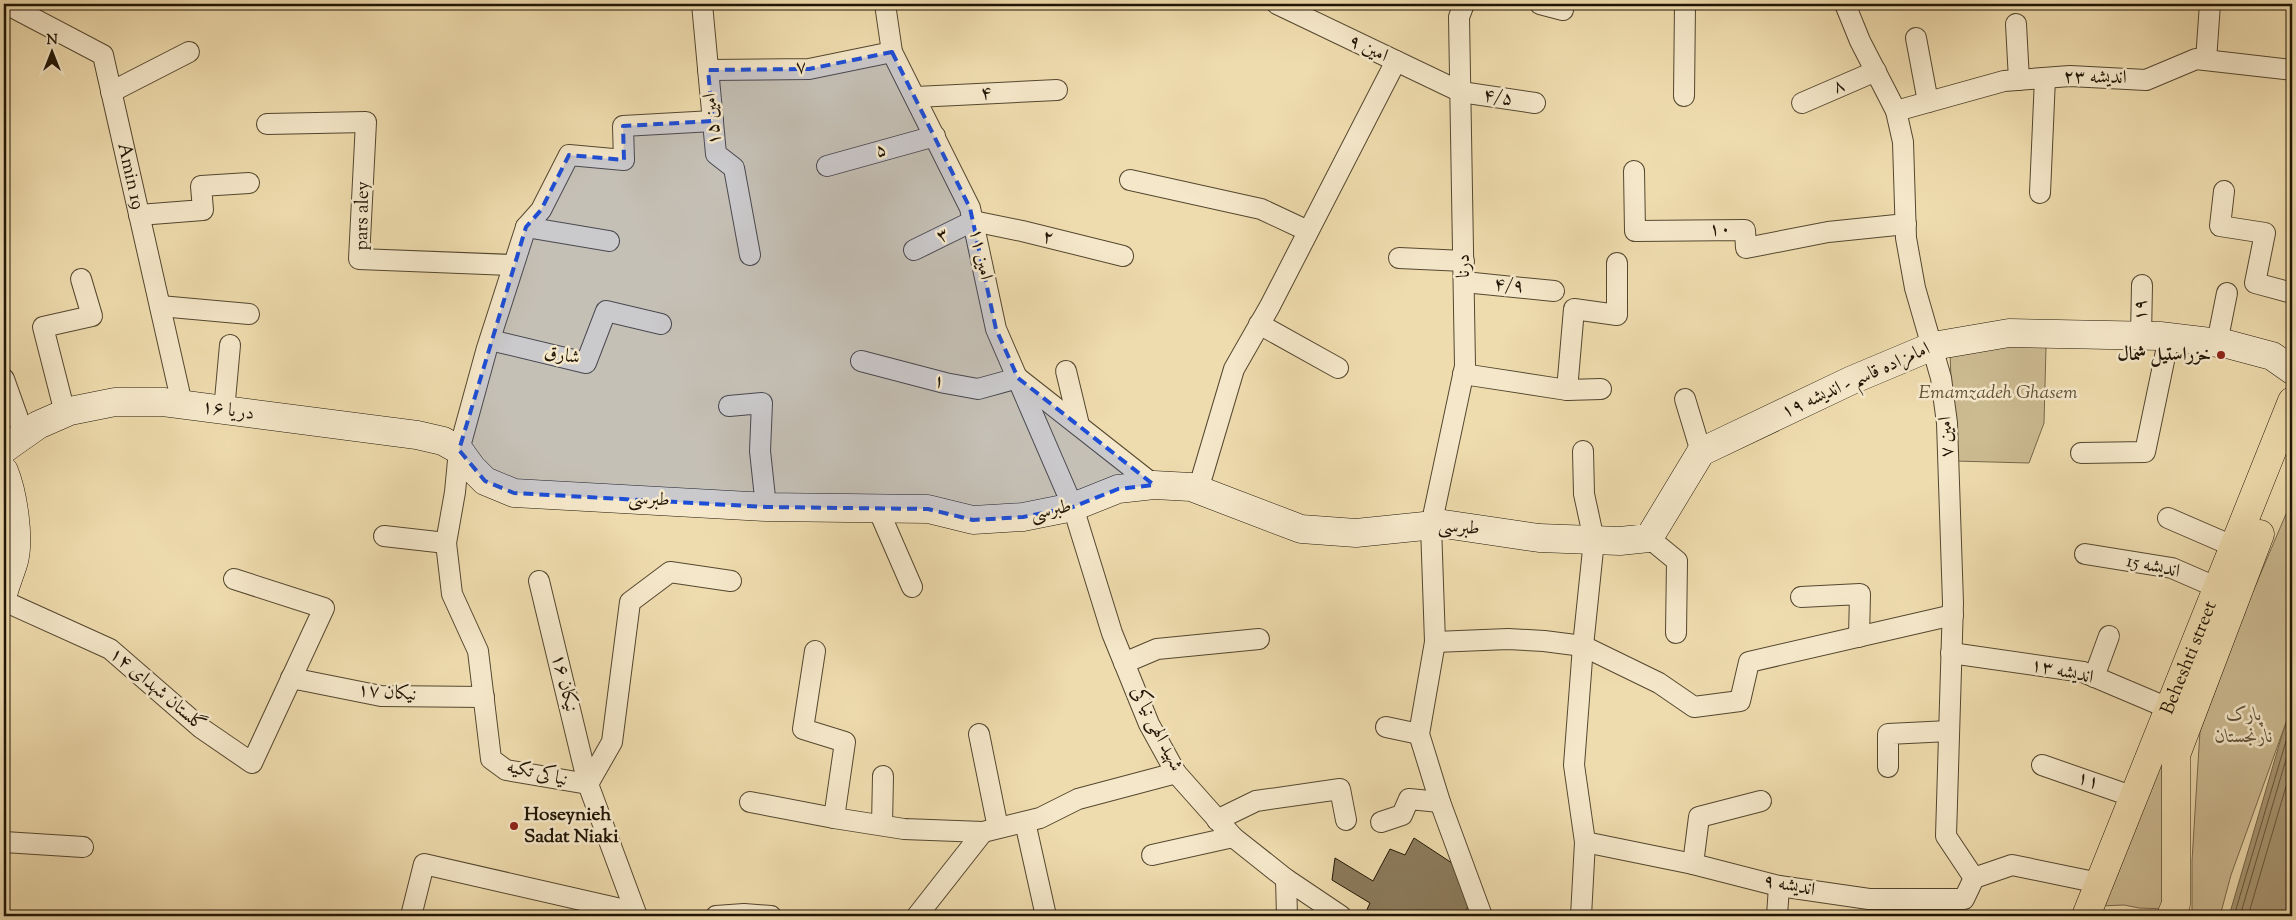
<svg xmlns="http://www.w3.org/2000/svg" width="2296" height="920" viewBox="0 0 2296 920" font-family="'Sorts Mill Goudy',Amiri,serif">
	<rect width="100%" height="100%" fill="#efdcae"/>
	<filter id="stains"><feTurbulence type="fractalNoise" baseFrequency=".004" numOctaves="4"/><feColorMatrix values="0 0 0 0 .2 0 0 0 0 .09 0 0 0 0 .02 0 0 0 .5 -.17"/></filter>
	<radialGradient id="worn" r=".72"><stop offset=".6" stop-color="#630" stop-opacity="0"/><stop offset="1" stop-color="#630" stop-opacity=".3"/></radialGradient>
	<g fill="#ccba91" stroke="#76684b">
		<path d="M2013,344L2046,347L2044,423L2029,463L1954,461L1950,352Z"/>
		<path d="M2292,500V706L2231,875L2220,916H2192V861L2200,731L2251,596Z"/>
		<path d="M2183,703L2166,909L2139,908L2124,905L2100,906Z"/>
	</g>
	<path fill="#a99875" stroke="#726448" d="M2292,706V916H2229L2282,735Z"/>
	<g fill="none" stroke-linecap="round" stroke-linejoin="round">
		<g stroke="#64563d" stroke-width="1">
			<path d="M2234,916L2292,721"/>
			<path d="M2240,916L2292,739"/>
			<path d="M2248,916L2292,766"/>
		</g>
	</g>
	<path fill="#8c7c5d" stroke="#201505" d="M1414,838L1458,867L1471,902L1463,916H1364L1370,903L1332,880L1335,858L1373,881L1390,849L1405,855Z"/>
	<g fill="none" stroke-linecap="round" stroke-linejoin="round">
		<defs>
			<g id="street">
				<path id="s1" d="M6,4L103,55L182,404"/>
				<path d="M702,4L716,154L734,168L750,255"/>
				<path d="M885,4L892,52L970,208L996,329L1073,507L1112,633L1149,724L1176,773L1233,837L1286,879L1341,916"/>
				<path d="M1277,4L1461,92L1535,103"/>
				<path d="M1464,4L1459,17L1465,366L1431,526L1435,642L1419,734L1440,802L1482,916"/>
				<path d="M1540,4L1563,10"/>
				<path d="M1845,4L1860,41L1896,111L1903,142L1906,238L1915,288L1941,378L1947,423L1953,603L1946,836L1974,878"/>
				<path d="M2016,24L2019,80"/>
				<path d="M1916,38L1928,102"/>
				<path d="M2206,60L2210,4"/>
				<path d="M708,70L809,69L892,52"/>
				<path d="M111,92L189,52"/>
				<path d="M1684,96L1685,4"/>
				<path d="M916,97L1057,90"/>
				<path d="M1802,103L1876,71"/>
				<path d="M1896,111L2004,81L2070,76L2146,80L2196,59L2292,70"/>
				<path d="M267,124L366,122L359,259L513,265"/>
				<path d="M827,166L935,136"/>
				<path d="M1634,171L1635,231L1745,230L1746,248L1828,232L1906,224"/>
				<path d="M1130,180L1261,209L1308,231"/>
				<path d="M2224,191L2220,226L2265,233L2255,283L2292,293"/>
				<path d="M2040,193L2045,78"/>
				<path d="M139,215L203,210L201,186L249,183"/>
				<path d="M526,227L609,241"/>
				<path d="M914,250L973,221L1022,231L1123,256"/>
				<path d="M1399,258L1464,261"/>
				<path d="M1464,282L1554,291"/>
				<path d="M160,306L249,314"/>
				<path d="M1259,324L1338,368"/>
				<path d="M2141,336L2142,285"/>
				<path d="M490,340L586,363L606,311L661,324"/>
				<path d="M2217,343L2227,293"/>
				<path d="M861,361L945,383L978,389L1018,378L1154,485"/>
				<path d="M1066,371L1079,425"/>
				<path d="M1463,374L1567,390L1574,309L1617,315V263"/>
				<path d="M4,379L24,435"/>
				<path d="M1567,390L1601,389"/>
				<path d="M1685,399L1701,452"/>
				<path d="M729,406L762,403L760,451L766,507"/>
				<path d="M224,411L230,345"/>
				<path d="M65,413L43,327L92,316L81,279"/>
				<path d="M2081,453L2145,452L2169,337"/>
				<path d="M1198,490L1234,369L1270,306L1396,61"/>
				<path d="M878,509L912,587"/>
				<path d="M2168,518L2235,547"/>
				<path d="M384,536L446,543"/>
				<path d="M1649,538L1677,561L1676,633"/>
				<path d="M2085,554L2172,568L2218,588"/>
				<path d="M539,581L588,784L637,916"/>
				<path d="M1801,597L1860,594L1859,637"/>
				<path d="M4,601L110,649L201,728L252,763L324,608L234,579"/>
				<path d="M1435,642L1508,639L1544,641L1583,646L1659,683L1694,707L1740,701L1749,662L1953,615"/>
				<path d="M815,651L803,729L845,742L834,818"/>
				<path d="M1951,653L2083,672L2168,708"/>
				<path d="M1124,663L1157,649L1259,639"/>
				<path d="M2094,677L2109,636"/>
				<path d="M291,678L381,696L484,697"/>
				<path d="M1386,727L1419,734"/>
				<path d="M979,734L998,828"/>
				<path d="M2042,765L2134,797"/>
				<path d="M1888,767V734L1949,731"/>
				<path d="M588,784L506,770L491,759L478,651L452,594L446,543L455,492L459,450L487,348L526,227L541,210L569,155L624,160L623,126L713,121"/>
				<path d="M588,784L612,742L630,602L670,572L731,581"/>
				<path d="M750,802L834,818L904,829L983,832L1040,818L1078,799L1176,773"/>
				<path d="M1217,820L1256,801L1340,789L1346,820"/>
				<path d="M1025,822L1046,916"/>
				<path d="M1381,822L1402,815L1409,799L1440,802"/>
				<path d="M882,825L883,776"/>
				<path d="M4,842L83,847"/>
				<path d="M1585,842L1693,864L1779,886L1869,899H1964L1974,878L2012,865L2099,883"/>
				<path d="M1152,855L1233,837"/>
				<path d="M1693,864L1699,817L1761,801"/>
				<path d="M1286,879L1287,916"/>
				<path d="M411,916L424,864L634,912"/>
				<path d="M716,916L744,914L771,916"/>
				<path d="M917,916L983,832"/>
				<path d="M1581,916L1585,842L1574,765L1583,646L1594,540L1584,494L1583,451"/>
				<path d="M1777,916L1779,886"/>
			</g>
			<g id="secondary">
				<path d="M4,449L38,425L70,411L115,402H163L417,435L443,441L459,450L472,468L485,481L514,493L766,507L928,509L973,520L1023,517L1073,507L1118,489L1154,485L1191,487L1301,529L1356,533L1444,524L1539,538L1620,541L1649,538L1701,452L1852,380L1933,346L2009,333L2160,336L2227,344L2272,356L2292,370"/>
				<path d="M4,471C13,493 20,538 14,561C11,571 7,581 4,591"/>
			</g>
			<g id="primary">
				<path id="s2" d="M2086,916L2292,401"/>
				<path d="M2171,916L2176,904V755L2260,534"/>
			</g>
		</defs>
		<use href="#street" stroke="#54472f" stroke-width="22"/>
		<use href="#secondary" stroke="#201505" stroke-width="29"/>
		<use href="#primary" stroke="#201505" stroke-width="29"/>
		<use href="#street" stroke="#f5e8ca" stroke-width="20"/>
		<use href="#secondary" stroke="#f5e8ca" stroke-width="28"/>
		<use href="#primary" stroke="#efdcae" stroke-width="28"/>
	</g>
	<path fill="#1d4ed8" fill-opacity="0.2" stroke="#1d4ed8" stroke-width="4" stroke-dasharray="10 6" stroke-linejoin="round" d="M892,52L970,208L996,329L1018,378L1154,485L1118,489L1073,507L1023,517L973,520L928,509L766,507L514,493L485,481L459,450L526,227L541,210L569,155L624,160L623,126L713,121L708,70L809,69Z"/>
	<g fill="#8f2418" stroke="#f5e8ca" stroke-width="2">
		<circle cx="2221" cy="355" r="5"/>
		<circle cx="514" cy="826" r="5"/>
	</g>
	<g text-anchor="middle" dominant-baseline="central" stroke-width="5" stroke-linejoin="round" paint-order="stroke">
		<g font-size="19" fill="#201505" stroke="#f5e8ca">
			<text transform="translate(1368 49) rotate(25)">امین ۹</text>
			<text transform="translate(801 68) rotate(-3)">۷</text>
			<text transform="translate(2095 78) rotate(1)">اندیشه ۲۳</text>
			<text transform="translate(1839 87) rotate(-23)">۸</text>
			<text transform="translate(986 94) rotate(-3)">۴</text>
			<text transform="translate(1498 98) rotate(9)">۴/۵</text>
			<text transform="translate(713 119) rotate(-96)">امین ۱۵</text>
			<text transform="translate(881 151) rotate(-16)">۵</text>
			<text stroke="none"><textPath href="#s1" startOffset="234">Amin 19</textPath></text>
			<text transform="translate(363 216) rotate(-89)">pars aley</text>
			<text transform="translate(1720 230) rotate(-1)">۱۰</text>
			<text transform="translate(943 236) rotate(-26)">۳</text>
			<text transform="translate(1048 238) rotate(14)">۲</text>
			<text transform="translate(980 254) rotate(78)">امین ۱۱</text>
			<text transform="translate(1464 266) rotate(-90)">درنا</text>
			<text transform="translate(1509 286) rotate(5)">۴/۹</text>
			<text transform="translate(2141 310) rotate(-90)">۱۹</text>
			<text transform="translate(562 356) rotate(10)">شارق</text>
			<text transform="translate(1856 381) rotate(-24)">امامزاده قاسم - اندیشه ۱۹</text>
			<text transform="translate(939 382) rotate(13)">۱</text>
			<text transform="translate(228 411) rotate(8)">دریا ۱۶</text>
			<text transform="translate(1947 437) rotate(-93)">امین ۷</text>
			<text transform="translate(649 500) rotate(3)">طبرسی</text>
			<text transform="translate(1051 511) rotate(-13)">طبرسی</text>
			<text transform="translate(1459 528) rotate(5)">طبرسی</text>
			<text transform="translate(2153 567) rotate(12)">اندیشه 15</text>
			<text stroke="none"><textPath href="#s2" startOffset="278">Beheshti street</textPath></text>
			<text transform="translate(2062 672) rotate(12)">اندیشه ۱۳</text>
			<text transform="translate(564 683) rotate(76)">نیکان ۱۶</text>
			<text transform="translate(157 690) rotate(40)">گلستان شهدای ۱۴</text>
			<text transform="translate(387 693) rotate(5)">نیکان ۱۷</text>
			<text transform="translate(1156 729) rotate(63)">شهید الهی نیاکی</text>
			<text transform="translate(537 774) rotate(13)">نیاکی تکیه</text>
			<text transform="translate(2088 781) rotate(19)">۱۱</text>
			<text transform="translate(1789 886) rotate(11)">اندیشه ۹</text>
		</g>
		<g font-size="19" font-weight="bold" fill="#201505" stroke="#f5e8ca" text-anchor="end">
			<text x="2211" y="355">خزراستیل شمال</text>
			<text x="524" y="815" text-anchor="start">Hoseynieh<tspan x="524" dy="22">Sadat Niaki</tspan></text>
		</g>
		<g font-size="19" font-style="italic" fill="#5c4f36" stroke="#f5e8ca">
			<text x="1998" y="393">Emamzadeh Ghasem</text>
			<text x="2244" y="715">پارک<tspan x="2244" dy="22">نارنجستان</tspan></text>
		</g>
	</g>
	<rect width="2296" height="920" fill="none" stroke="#efdcae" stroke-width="20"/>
	<rect x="5" y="5" width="2286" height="910" fill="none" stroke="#201505" stroke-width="2.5"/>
	<rect x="10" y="10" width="2276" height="900" fill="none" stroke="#201505"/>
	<g transform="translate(52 52)" stroke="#f5e8ca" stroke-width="4" paint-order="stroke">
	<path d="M0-4L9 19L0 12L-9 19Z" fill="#201505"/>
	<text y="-8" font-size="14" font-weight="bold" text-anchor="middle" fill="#201505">N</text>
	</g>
	<rect width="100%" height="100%" filter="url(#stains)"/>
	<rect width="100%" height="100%" fill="url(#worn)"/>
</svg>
